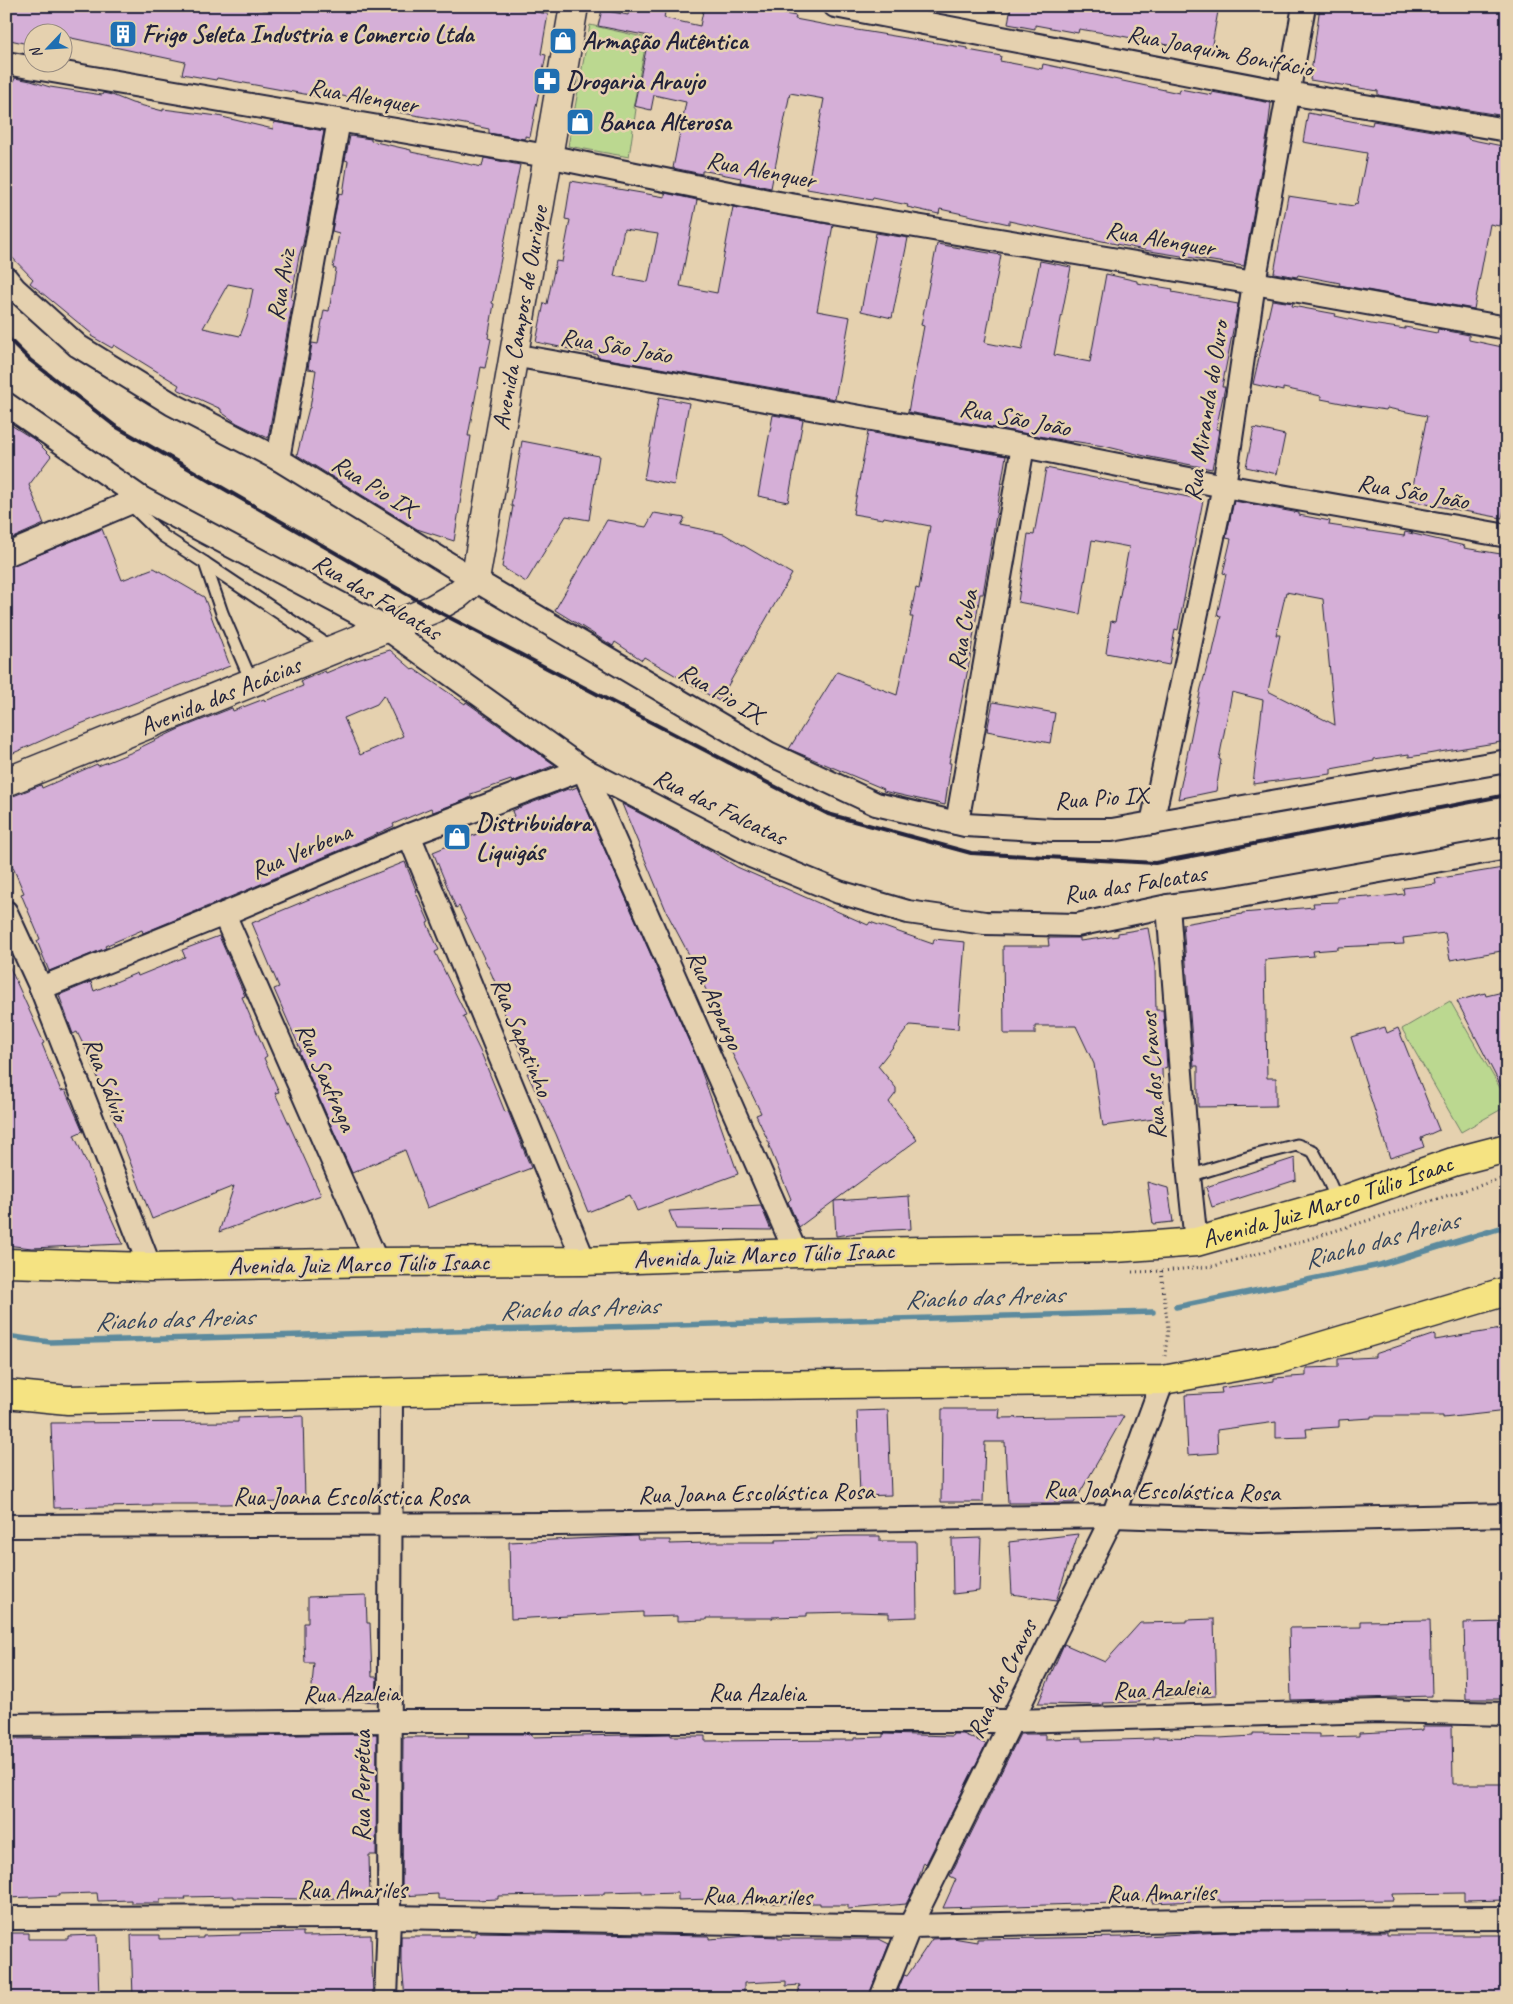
<svg xmlns="http://www.w3.org/2000/svg" width="1513" height="2004" viewBox="0 0 1513 2004" font-family="Caveat,sans-serif">
	<rect width="100%" height="100%" fill="#e5d1af"/>
	<filter id="ink" filterUnits="userSpaceOnUse"><feTurbulence type="fractalNoise" baseFrequency=".02" numOctaves="2"/><feDisplacementMap in="SourceGraphic" scale="10" xChannelSelector="R" yChannelSelector="G"/><feConvolveMatrix kernelMatrix="1 2 1 2 8 2 1 2 1" color-interpolation-filters="sRGB"/></filter>
	<g filter="url(#ink)">
		<g fill="#bbd890" stroke="#6e7d66">
			<path d="M590,25L647,38L633,108L636,109L629,157L568,146Z"/>
			<path d="M1450,1001L1507,1100V1106L1461,1132L1402,1029Z"/>
		</g>
		<g fill="none" stroke-linecap="round" stroke-linejoin="round">
			<g stroke="#5c8a9d" stroke-width="5.5">
				<path d="M1176,1307L1380,1265L1507,1226"/>
				<path d="M6,1336L50,1342L1153,1312"/>
			</g>
		</g>
		<g fill="#d5afd7" stroke="#22223b" fill-rule="evenodd">
			<path d="M6,6H243L268,11V6H502L548,14L541,54L546,55L530,137L525,136V139L489,133V129L465,124L397,112L398,110L363,103V100L327,93L326,98L217,78L216,80L182,74L185,62L62,36V32H32V45L6,39Z"/>
			<path d="M630,6H666L664,18L700,26L704,6H737L769,11L796,16L795,19L832,26L968,48V50L1001,56L1000,61L1042,69L1043,64L1179,93L1180,89L1212,95V92L1271,103L1268,130L1244,266L1144,250L1009,221V224L940,209L939,214L907,207L908,205L873,198L872,200L807,189L824,99L790,93L771,188L740,182L741,178L706,171H702V174L673,168L686,102L654,95L651,110L634,106L649,36L598,26L602,10L628,15Z"/>
			<path d="M1011,6H1219L1210,55L1184,50V48L1111,34L1079,29L1078,33L1035,25V29L1008,24Z"/>
			<path d="M1320,6H1507V107L1505,116L1378,95V91L1310,80Z"/>
			<path d="M15,78L31,81L50,87L102,95L103,93L112,95L132,103L163,111V109L218,116L273,129L274,122L324,131L303,244L299,256L291,299L293,300L268,438L237,423L221,412V409L177,389L179,385L114,345L112,348L91,336L92,334L30,283L33,279L6,251V80L13,83ZM228,284L253,289L247,318L240,336L203,328Z"/>
			<path d="M1308,113L1372,125L1373,121L1468,137V139L1507,147V183L1499,226L1490,224L1474,309L1339,285L1340,283L1298,275L1297,277L1274,273L1288,196L1354,206L1355,203L1357,204L1367,153L1303,142Z"/>
			<path d="M350,136L371,139V141L411,150V152L482,167L484,158L520,165L492,303L494,304L488,338L491,339L485,368L481,367L468,436H471L454,541L417,529L297,455L309,408H310L316,370L308,369L312,343L318,344L324,310L329,311L336,269L333,268L339,233L332,231L339,193L343,194L348,161L345,160Z"/>
			<path d="M571,181L665,197V193L697,200L680,286L717,293L733,207L833,225L817,311L850,317L835,399L597,357L598,355L536,342L544,303L547,304L556,261L562,262L570,220L565,219ZM624,229L658,234L648,282L614,276Z"/>
			<path d="M876,233L908,238L892,318L861,311Z"/>
			<path d="M937,244L1001,255L985,342L987,343L1022,350L1040,261L1071,267L1054,355L1090,362L1106,274L1137,281V283L1173,289L1172,292L1238,304L1222,387H1225L1216,429L1219,430L1212,469L1145,456L1104,446L1072,441V442L908,412L924,326L921,325Z"/>
			<path d="M1272,300L1293,303L1292,306L1336,314L1335,316L1371,324L1405,329V327L1437,333L1438,329L1469,335V340L1507,348V494L1502,518L1410,501L1427,416L1387,408L1386,410L1352,405L1321,399V396L1283,388V391L1253,384Z"/>
			<path d="M659,397L689,403L674,485L644,479Z"/>
			<path d="M773,415L803,420L788,502L758,496Z"/>
			<path d="M6,422L35,440L51,456L29,485L44,524L6,541Z"/>
			<path d="M1254,428L1285,435L1277,474L1246,467Z"/>
			<path d="M868,432L1006,456L983,594H980L969,664L949,763H951L945,805L883,791L884,789L789,749L837,672L897,695L913,617H910L916,588L919,589L930,526L884,517L883,519L853,514Z"/>
			<path d="M522,441L599,456L589,520L566,516L526,582L502,567L513,506H511Z"/>
			<path d="M1046,468L1203,500L1178,630L1175,629L1169,665L1106,653L1111,621L1115,622L1129,547L1092,540L1080,614L1018,602L1028,534L1034,535Z"/>
			<path d="M1234,501L1299,513V515L1330,521L1329,525L1404,536L1405,532L1465,546L1464,548L1507,555V741L1409,757V754L1374,759V761L1331,769V774L1253,784L1263,700L1232,692L1219,759L1221,760L1216,791L1178,799L1201,688L1210,656H1212L1221,616L1217,615L1226,574L1223,573L1231,539L1226,538ZM1286,592L1323,599L1335,725L1268,691L1280,635H1276Z"/>
			<path d="M654,513L685,518L681,525L724,534L792,574L719,701L644,657L642,660L615,642L613,646L555,610L607,520L646,527Z"/>
			<path d="M102,529L122,580L154,568L204,597L230,666L70,728L9,755L6,747V568Z"/>
			<path d="M390,650L413,670L414,669L465,704L466,702L555,765L512,782L511,780L471,794V797L465,800L433,812L431,808L393,824L394,826L361,841L240,893L143,933L142,930L105,946L106,948L49,971L37,941L40,939L21,894L24,893L6,851V799L41,785L42,788L97,764L98,766L140,749L139,748L179,729L232,708L233,711L264,699L265,701L303,686L301,681L325,671L326,673L357,660ZM384,695L403,736L360,755L344,718L377,704Z"/>
			<path d="M993,702L1055,713L1050,743L987,731Z"/>
			<path d="M577,787L698,1062L738,1174L637,1211L630,1195L588,1212L556,1134L527,1073L530,1072L515,1040H517L502,1008L505,1007L492,975L459,906L456,908L433,852L477,834L476,831L514,816L512,811L521,807L568,789L570,790Z"/>
			<path d="M622,804L708,849L737,867L868,925L870,922L933,944L934,939L965,942L958,1029L910,1025L878,1066L896,1088V1093L889,1102L917,1140L834,1201L909,1196L911,1229L872,1231L836,1236L834,1201L799,1227L788,1202L791,1199L769,1146L770,1145L756,1115L761,1113L730,1049L717,1019L719,1018L694,964L668,915Z"/>
			<path d="M405,862L416,890H415L429,922L427,923L439,950L435,952L466,1015L463,1016L482,1055L505,1112L508,1111L531,1168L427,1208L405,1150L352,1173L299,1052L301,1051L274,989L279,987L252,923L319,895V896Z"/>
			<path d="M1503,868L1507,889V950L1450,960L1445,933L1403,938L1404,944L1338,947V949L1313,951L1314,956L1265,960L1267,1078H1276V1106L1198,1107V1066H1194L1183,924L1242,914V913L1314,907L1313,903L1338,902V898L1369,896V898L1404,894L1403,888L1436,884L1435,879Z"/>
			<path d="M1148,928L1155,967L1156,1010H1163L1167,1067L1162,1069L1163,1105L1161,1118L1103,1126L1094,1064L1076,1026H1035V1034H1004L1003,946H1049L1048,938H1080V941L1118,936V933Z"/>
			<path d="M219,936L245,996L242,997L267,1056L264,1058L279,1092L275,1093L321,1195L219,1232L234,1186L152,1219L91,1060L77,1032L73,1034L59,995L91,982L94,991L137,973L138,976L185,957L182,950Z"/>
			<path d="M6,959L44,1043L42,1044L61,1091L65,1090L83,1131L74,1135L123,1244L32,1248L6,1245Z"/>
			<path d="M1507,991V1098L1457,1001L1485,993L1486,996Z"/>
			<path d="M1385,1027L1387,1033L1398,1028L1439,1130L1421,1138L1424,1147L1390,1158L1351,1037Z"/>
			<path d="M1295,1158L1296,1180L1212,1207L1206,1187Z"/>
			<path d="M1147,1182L1168,1188L1173,1222L1153,1224Z"/>
			<path d="M761,1206L771,1230L676,1229L669,1211Z"/>
			<path d="M1507,1328V1411L1443,1418V1416H1371V1418L1339,1420V1427L1306,1429L1307,1437L1276,1438V1422L1217,1430L1218,1453L1188,1455L1185,1395L1222,1393L1221,1388L1274,1381V1378L1306,1376V1368L1338,1367V1359L1375,1357V1354L1435,1334V1340Z"/>
			<path d="M942,1409H1000L999,1418L1124,1416L1074,1503H1008L1005,1442H985L983,1502H941Z"/>
			<path d="M888,1410L891,1495L860,1496L857,1411Z"/>
			<path d="M303,1416L305,1501L226,1504H152V1506L54,1508L51,1423L238,1422V1418Z"/>
			<path d="M1078,1534L1056,1601L1012,1594L1009,1542Z"/>
			<path d="M637,1536L638,1540H670V1544L708,1543V1542H776V1540L817,1539V1537L846,1536H880V1541H916L917,1617L889,1618V1613L853,1612L807,1613V1616L772,1617L773,1618H706V1620L677,1621V1616L643,1617V1612L511,1619L509,1542Z"/>
			<path d="M981,1538L979,1591L953,1594L952,1539Z"/>
			<path d="M366,1595L367,1623H370L372,1677H377L376,1702L311,1697L314,1663H305L304,1642V1623H308V1597Z"/>
			<path d="M1214,1619L1216,1696L1140,1699V1702L1103,1703L1104,1705L1038,1704L1064,1644L1105,1662L1140,1623L1186,1622V1620Z"/>
			<path d="M1430,1620L1432,1696L1291,1700L1289,1628L1361,1627V1621Z"/>
			<path d="M1507,1622V1699H1466L1464,1623Z"/>
			<path d="M1423,1726H1452L1453,1784H1507V1900L1464,1901V1893L1392,1894L1393,1900L1220,1902V1900L1152,1903V1900H1115V1903L943,1908L956,1879L950,1876L1020,1734H1045V1739L1082,1738V1741L1153,1739V1737L1219,1738L1253,1736V1733L1319,1734V1737L1359,1736V1733L1423,1730Z"/>
			<path d="M377,1734L376,1855H369L370,1897L308,1899L234,1898V1896L185,1897L186,1899H160V1903H131V1900L98,1901L97,1893L59,1894V1896L6,1898V1739Z"/>
			<path d="M468,1734H532V1737L671,1734V1736H705V1741L854,1740V1738L883,1737V1734L952,1736L953,1734H963L986,1744L926,1864L924,1862L917,1883L906,1904L848,1909V1905H820V1903L712,1904V1899L678,1900V1893L642,1894V1891L604,1892V1894L498,1896V1899L475,1900L438,1899V1894L402,1896L403,1737H469Z"/>
			<path d="M303,1932V1936L371,1935L373,1998H133L131,1935H160V1939L203,1938V1936L240,1935V1933Z"/>
			<path d="M475,1932L709,1936V1939L750,1936L778,1937V1939H879L889,1944L868,1998H797L800,1985L786,1986V1981L744,1983V1998H405L402,1965H401V1936H475Z"/>
			<path d="M1224,1932H1387V1935H1507V1998H895L904,1975L907,1976L932,1939L953,1938L977,1942V1939L1124,1937Z"/>
			<path d="M6,1933H28V1939H68V1936L97,1935L99,1998H6Z"/>
		</g>
		<g fill="none" stroke-linecap="round" stroke-linejoin="round">
			<defs>
				<g id="lane">
					<path d="M129,503L163,536L205,563L222,613L252,683"/>
					<path d="M205,563L332,648"/>
					<path d="M1189,1176L1257,1155L1297,1145L1313,1151L1326,1175L1338,1202"/>
				</g>
				<g id="street">
					<path d="M835,6L1288,93L1507,130"/>
					<path d="M6,63L547,156L773,202L1254,283L1507,328"/>
					<path d="M6,278L15,289L78,346L172,404L278,459L475,580L768,753L876,804L965,825L1053,830H1112L1507,761"/>
					<path d="M513,355L1023,446L1224,486L1507,536"/>
					<path d="M6,404L141,498L386,628L583,769L751,856L839,892L908,912L985,923L1077,925L1168,906L1229,898L1507,848"/>
					<path d="M278,459L339,120"/>
					<path d="M6,555L141,498"/>
					<path d="M957,823L1023,446"/>
					<path d="M1152,823L1224,486L1254,283L1304,6"/>
					<path d="M409,835L584,1261"/>
					<path d="M1168,906L1189,1176L1196,1242"/>
					<path d="M6,912L41,988L150,1267"/>
					<path d="M224,914L377,1262"/>
					<path d="M41,988L224,914L409,835L583,769L796,1253"/>
					<path d="M6,1526L557,1524L1113,1516L1258,1521L1507,1515"/>
					<path d="M6,1725L389,1721H1013L1380,1711L1507,1714"/>
					<path d="M6,1918L389,1917L910,1926L1234,1919L1507,1918"/>
					<path d="M386,1998L389,1917L391,1393"/>
					<path d="M881,1998L910,1926L1113,1516L1163,1380"/>
				</g>
				<path id="secondary" d="M6,782L433,609L457,595L475,580L574,6"/>
				<g id="primary">
					<path id="s1" d="M6,1263L150,1267L377,1262L584,1261L796,1253L1115,1248L1170,1244L1196,1242L1338,1202L1453,1162L1507,1148"/>
					<path d="M6,1394L68,1400L663,1386L1163,1380L1279,1359L1507,1291"/>
				</g>
			</defs>
			<use href="#lane" stroke="#22223b" stroke-width="15"/>
			<use href="#street" stroke="#22223b" stroke-width="26"/>
			<use href="#secondary" stroke="#22223b" stroke-width="31"/>
			<use href="#primary" stroke="#22223b" stroke-width="31"/>
			<g stroke="#22223b" stroke-width="3" stroke-dasharray="1 4" stroke-linecap="butt">
				<path d="M1161,1271L1168,1328L1165,1356"/>
				<path d="M1132,1272L1162,1271L1214,1266L1296,1243L1507,1177"/>
			</g>
			<use href="#lane" stroke="#e5d1af" stroke-width="11"/>
			<use href="#street" stroke="#e5d1af" stroke-width="22"/>
			<use href="#secondary" stroke="#e5d1af" stroke-width="28"/>
			<use href="#primary" stroke="#f5e382" stroke-width="28"/>
			<path stroke="#22223b" stroke-width="4" d="M6,336L30,360L115,426L433,609L828,814L971,853L1155,863L1507,795"/>
		</g>
	</g>
	<defs>
		<symbol id="building-square" viewBox="-11 -11 22 22"><rect x="-9" y="-9" width="18" height="18" rx="4" fill="#1f6fb2" stroke="#e5d1af"/><path d="M-4-6H4V6H1V3H-1V6H-4ZM-2.5-4.3h1.7v1.8h-1.7ZM.8-4.3h1.7v1.8H.8ZM-2.5-1h1.7V.8h-1.7ZM.8-1h1.7V.8H.8Z" fill="#fff"/></symbol>
		<symbol id="shop-square" viewBox="-11 -11 22 22"><rect x="-9" y="-9" width="18" height="18" rx="4" fill="#1f6fb2" stroke="#e5d1af"/><path d="M-5-2.5h2.3a2.7 3.5 0 0 1 5.4 0H5L5.5 6h-11ZM-1.5-2.5h3a1.5 2.3 0 0 0-3 0Z" fill="#fff"/></symbol>
		<symbol id="pharmacy-square" viewBox="-11 -11 22 22"><rect x="-9" y="-9" width="18" height="18" rx="4" fill="#1f6fb2" stroke="#e5d1af"/><path d="M-2-6h4v4h4v4h-4v4h-4v-4h-4v-4h4Z" fill="#fff"/></symbol>
	</defs>
	<g fill-rule="evenodd">
		<use href="#building-square" x="107" y="18" width="32" height="32"/>
		<use href="#shop-square" x="547" y="25" width="32" height="32"/>
		<use href="#pharmacy-square" x="531" y="65" width="32" height="32"/>
		<use href="#shop-square" x="564" y="106" width="32" height="32"/>
		<use href="#shop-square" x="441" y="821" width="32" height="32"/>
	</g>
	<g text-anchor="middle" dominant-baseline="central" stroke-width="5" stroke-linejoin="round" paint-order="stroke">
		<g font-size="25" font-weight="bold" fill="#22223b" stroke="#e5d1af" text-anchor="start">
			<text x="142" y="34">Frigo Seleta Industria e Comercio Ltda</text>
			<text x="582" y="41">Armação Autêntica</text>
			<text x="566" y="81">Drogaria Araujo</text>
			<text x="599" y="122">Banca Alterosa</text>
			<text x="476" y="823">Distribuidora<tspan x="476" dy="29">Liquigás</tspan></text>
		</g>
		<g font-size="25" fill="#22223b" stroke="#e5d1af">
			<text transform="translate(1220 51) rotate(11)">Rua Joaquim Bonifácio</text>
			<text transform="translate(363 96) rotate(10)">Rua Alenquer</text>
			<text transform="translate(761 170) rotate(11)">Rua Alenquer</text>
			<text transform="translate(1160 239) rotate(10)">Rua Alenquer</text>
			<text transform="translate(281 285) rotate(-80)">Rua Aviz</text>
			<text transform="translate(520 318) rotate(-80)">Avenida Campos de Ourique</text>
			<text transform="translate(616 346) rotate(10)">Rua São João</text>
			<text transform="translate(1206 411) rotate(-81)">Rua Miranda do Ouro</text>
			<text transform="translate(1015 418) rotate(11)">Rua São João</text>
			<text transform="translate(374 486) rotate(32)">Rua Pio IX</text>
			<text transform="translate(1413 492) rotate(10)">Rua São João</text>
			<text transform="translate(377 597) rotate(31)">Rua das Falcatas</text>
			<text transform="translate(963 630) rotate(-80)">Rua Cuba</text>
			<text transform="translate(721 693) rotate(31)">Rua Pio IX</text>
			<text transform="translate(220 696) rotate(-22)">Avenida das Acácias</text>
			<text transform="translate(1101 798) rotate(-4)">Rua Pio IX</text>
			<text transform="translate(720 807) rotate(26)">Rua das Falcatas</text>
			<text transform="translate(301 851) rotate(-23)">Rua Verbena</text>
			<text transform="translate(1135 884) rotate(-9)">Rua das Falcatas</text>
			<text transform="translate(715 1000) rotate(66)">Rua Aspargo</text>
			<text transform="translate(522 1037) rotate(68)">Rua Sapatinho</text>
			<text transform="translate(1153 1076) rotate(-94)">Rua dos Cravos</text>
			<text transform="translate(326 1077) rotate(66)">Rua Saxfraga</text>
			<text transform="translate(106 1079) rotate(69)">Rua Sálvio</text>
			<text stroke="none"><textPath href="#s1" startOffset="1328">Avenida Juiz Marco Túlio Isaac</textPath></text>
			<text transform="translate(764 1255) rotate(-2)">Avenida Juiz Marco Túlio Isaac</text>
			<text transform="translate(359 1264) rotate(-1)">Avenida Juiz Marco Túlio Isaac</text>
			<text transform="translate(1162 1491) rotate(1)">Rua Joana Escolástica Rosa</text>
			<text transform="translate(756 1493) rotate(-1)">Rua Joana Escolástica Rosa</text>
			<text x="351" y="1497">Rua Joana Escolástica Rosa</text>
			<text transform="translate(1002 1679) rotate(-64)">Rua dos Cravos</text>
			<text transform="translate(1161 1689) rotate(-2)">Rua Azaleia</text>
			<text x="757" y="1693">Rua Azaleia</text>
			<text transform="translate(351 1694) rotate(-1)">Rua Azaleia</text>
			<text transform="translate(362 1786) rotate(-90)">Rua Perpétua</text>
			<text x="352" y="1890">Rua Amariles</text>
			<text transform="translate(1161 1893) rotate(-1)">Rua Amariles</text>
			<text transform="translate(757 1896) rotate(1)">Rua Amariles</text>
		</g>
		<g font-size="26" font-style="italic" fill="#35455c" stroke="#e5d1af">
			<text transform="translate(1381 1240) rotate(-15)">Riacho das Areias</text>
			<text transform="translate(984 1297) rotate(-2)">Riacho das Areias</text>
			<text transform="translate(579 1308) rotate(-2)">Riacho das Areias</text>
			<text transform="translate(174 1319) rotate(-2)">Riacho das Areias</text>
		</g>
	</g>
	<rect width="1513" height="2004" fill="none" stroke="#e5d1af" stroke-width="25"/>
	<rect x="12" y="12" width="1488" height="1979" fill="none" stroke="#22223b" stroke-width="2" filter="url(#ink)"/>
	<g transform="translate(48 48) rotate(245)"><circle r="24" fill="#e5d1af" stroke="#978b81"/>
	<path d="M0-4L9 19L0 12L-9 19Z" fill="#1f6fb2"/>
	<text y="-8" font-size="14" font-weight="bold" text-anchor="middle" fill="#22223b">N</text>
	</g>
</svg>
